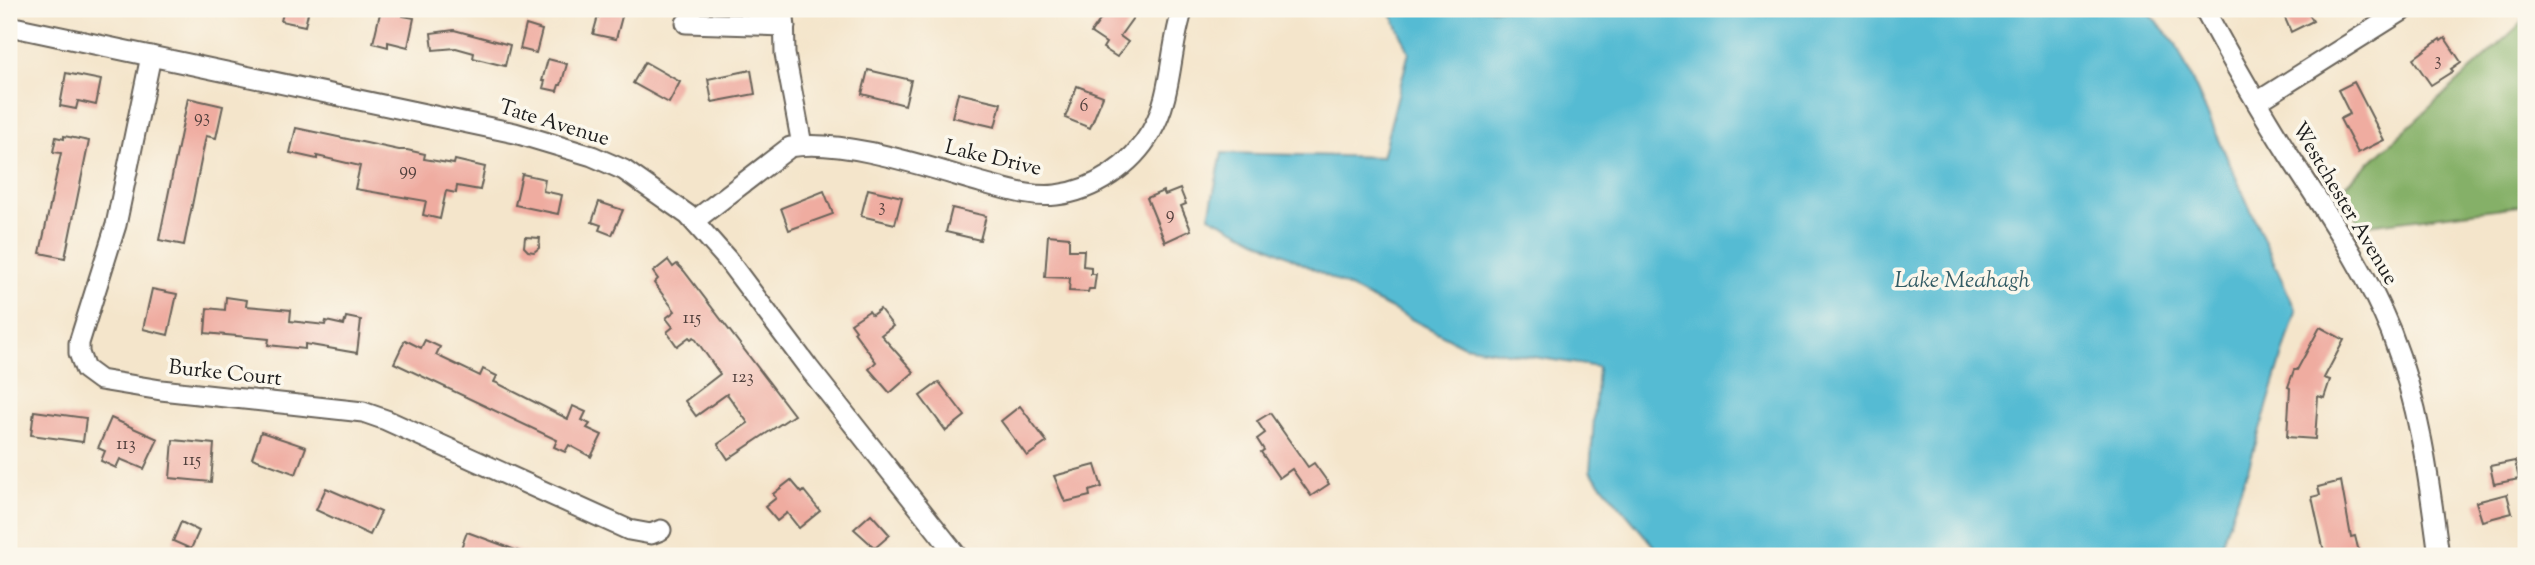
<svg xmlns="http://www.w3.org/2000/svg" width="2535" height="565" viewBox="0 0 2535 565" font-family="'Sorts Mill Goudy',serif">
	<rect width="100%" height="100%" fill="#fbf7ec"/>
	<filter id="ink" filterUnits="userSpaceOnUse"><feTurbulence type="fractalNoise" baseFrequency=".0143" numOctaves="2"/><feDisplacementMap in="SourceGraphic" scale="14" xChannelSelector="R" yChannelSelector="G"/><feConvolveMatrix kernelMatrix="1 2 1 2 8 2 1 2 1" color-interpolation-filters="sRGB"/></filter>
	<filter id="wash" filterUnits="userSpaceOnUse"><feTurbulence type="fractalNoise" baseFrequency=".00686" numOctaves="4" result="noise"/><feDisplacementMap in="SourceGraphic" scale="28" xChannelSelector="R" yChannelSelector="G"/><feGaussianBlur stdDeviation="1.57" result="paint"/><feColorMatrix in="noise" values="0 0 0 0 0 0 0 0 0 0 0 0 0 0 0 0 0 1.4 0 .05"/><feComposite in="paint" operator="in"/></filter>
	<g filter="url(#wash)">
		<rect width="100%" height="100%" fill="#f4e5cb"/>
		<path fill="#85b067" stroke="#506642" stroke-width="2" d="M2526,19V205L2360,226L2341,189Z"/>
		<path fill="#55bbd3" stroke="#386c78" stroke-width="2" d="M1389,9H2146L2176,44L2296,311L2250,463L2217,556H1662L1590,471L1598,367L1464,346L1209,216L1222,153L1382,157L1409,52Z"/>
		<g id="blocks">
			<g fill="#efaca0">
				<path d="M284,9H309L305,26L281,21Z"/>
				<path d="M381,9L403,12V16L414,18L408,47L388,42V47L373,43Z"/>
				<path d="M600,9H624L616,39L593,34Z"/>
				<path d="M1108,9H1126L1135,15L1120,36L1128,42L1117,57L1103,48L1106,43L1091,33Z"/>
				<path d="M2281,9H2306L2313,21L2291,32Z"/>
				<path d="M526,25L542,30L536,53L520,49Z"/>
				<path d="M454,30L510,45L505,66L473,58L474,53L456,48L433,50L431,33Z"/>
				<path d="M2445,38L2461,62L2451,69L2453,71L2431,85L2413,59L2440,39L2441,41Z"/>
				<path d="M548,59L567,64L561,85H559L557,91L543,88L545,81H542Z"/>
				<path d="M645,62L680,82L669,103L633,83Z"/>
				<path d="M751,70L755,94L712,102L708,79Z"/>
				<path d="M868,70L911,80L905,105L862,94Z"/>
				<path d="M66,73L101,80L96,105L78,101L76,109L60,106Z"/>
				<path d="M2354,82L2384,140L2358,153L2340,119L2350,114L2338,90Z"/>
				<path d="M1077,86L1103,96L1090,128L1065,118Z"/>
				<path d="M958,93L1001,103L995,127L952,117Z"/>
				<path d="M188,98L223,106L216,138L206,136L184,245L159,240Z"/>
				<path d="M296,128L399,150H407L425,154L424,159L454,164L455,160L485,167L480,190L457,186L456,193L446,191L440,219L423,215L426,201L355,189L360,166L317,156V159L290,153Z"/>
				<path d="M64,136L89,141L65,258L40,253L61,153L53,152L56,137L64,139Z"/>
				<path d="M522,174L545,179L543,191L562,195L558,214L515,205Z"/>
				<path d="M868,189L902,197L895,224L861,216Z"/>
				<path d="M1180,189L1186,204L1181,206L1191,230L1165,242L1147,198L1163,191L1165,195Z"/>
				<path d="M824,191L833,214L789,230L781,208Z"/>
				<path d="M599,202L623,210L612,235L599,230L601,225L592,222Z"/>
				<path d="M952,208L986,216L980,240L946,232Z"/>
				<path d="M1048,235L1069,237V250H1084L1083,266L1091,267V274H1096L1094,289H1089L1088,292L1069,291L1070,278L1045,277Z"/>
				<path d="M525,237L540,238L539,248L534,252L528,251L524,247Z"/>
				<path d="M668,260L673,267L677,264L684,271L794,415L728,459L718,444L748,423L727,394L696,416L685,401L720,374L694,337L691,339L689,337L677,346L667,332L673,327L666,318L675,311L654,283L658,279L653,272Z"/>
				<path d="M152,289L177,294L168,335L143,329Z"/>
				<path d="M226,297L247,300L246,306L291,310L290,321L325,325L326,321L344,325L346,317L361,320L357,353L305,344V349L268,345L269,339L205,333L207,308L225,310Z"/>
				<path d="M880,309L893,326L881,335L914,372L890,393L869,369L876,362L854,332L856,330L851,323L869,311L872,315Z"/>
				<path d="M2320,327L2344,340L2324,378L2330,380L2324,398L2318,396L2315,439L2287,437L2290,388L2288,387L2294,370H2297Z"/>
				<path d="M405,340L421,348L425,340L440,347L436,355L480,376L483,369L497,376L494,382L497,383L568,419L573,406L586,412L582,420L590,424L587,428L602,435L591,457L569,445L565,452L554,447L557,440L394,363Z"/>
				<path d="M939,382L965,416L946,431L920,396Z"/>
				<path d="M1020,406L1047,442L1027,456L1001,421Z"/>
				<path d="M34,411L86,418L83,442L31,435Z"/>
				<path d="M1270,413L1308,467L1314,463L1329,484L1311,496L1292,469L1279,478L1261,452L1264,450L1257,439L1265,433L1257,421Z"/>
				<path d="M111,418L158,439L144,469L120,459L116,468L101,461L105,451L98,448Z"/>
				<path d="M261,432L306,447L296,474L252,458Z"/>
				<path d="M173,440L214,444L211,482L170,478Z"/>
				<path d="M2515,461L2519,479L2494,484L2490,466Z"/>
				<path d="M1095,465L1102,487L1089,491L1090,496L1065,502L1054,476Z"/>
				<path d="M791,480L802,493L804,491L820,511L799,528L787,513L777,521L765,507L776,498L773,494Z"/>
				<path d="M2341,481L2351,537L2355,536L2360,556H2325L2312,497L2320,495L2318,487Z"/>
				<path d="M326,488L381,512L370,535L316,510Z"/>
				<path d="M2507,494L2512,513L2482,521L2476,502Z"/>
				<path d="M871,514L890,535L875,548L854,529Z"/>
				<path d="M181,522L199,531L191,549L173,541Z"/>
				<path d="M467,532L529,555L528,556H458Z"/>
			</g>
		</g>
	</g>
	<g filter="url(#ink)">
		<use href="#blocks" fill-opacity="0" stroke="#686259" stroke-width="2"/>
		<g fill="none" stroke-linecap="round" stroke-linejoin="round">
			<defs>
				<g id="minor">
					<path d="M784,9L785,54L802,145"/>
					<path d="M2204,9C2231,59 2259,108 2290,157C2326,213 2366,270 2391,332C2420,406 2429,479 2439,556"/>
					<path d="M686,23L785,26"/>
					<path d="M9,26L515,133L592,156L624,170L688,215L727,259L808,367L957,556"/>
					<path d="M151,56L116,225L79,343V353L85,369L100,380L161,390L363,412L386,420L629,530L651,534L661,530"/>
					<path d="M2257,102L2405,9"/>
					<path d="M694,221L790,147C843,138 930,168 983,183C1006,189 1032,198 1056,195C1094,191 1132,165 1151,132C1173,95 1169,49 1183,9"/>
				</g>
			</defs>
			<use href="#minor" stroke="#686259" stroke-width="23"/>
			<use href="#minor" stroke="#fff" stroke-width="19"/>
		</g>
	</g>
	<g text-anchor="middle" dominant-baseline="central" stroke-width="7" stroke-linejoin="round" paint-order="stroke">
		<g font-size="18" fill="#51403d">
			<text x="2438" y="61">3</text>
			<text x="1084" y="107">6</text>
			<text x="202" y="118">93</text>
			<text x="408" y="171">99</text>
			<text x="882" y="207">3</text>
			<text x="1170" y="215">9</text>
			<text x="692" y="319">115</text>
			<text x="743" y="378">123</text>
			<text x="126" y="445">113</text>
			<text x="192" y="461">115</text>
		</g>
		<g font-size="21" fill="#1c1c1c" stroke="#fbf7ec">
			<text transform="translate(554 124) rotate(17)">Tate Avenue</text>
			<text transform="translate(993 159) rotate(13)">Lake Drive</text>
			<text transform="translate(2344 204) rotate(59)">Westchester Avenue</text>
			<text transform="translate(225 374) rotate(6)">Burke Court</text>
		</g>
		<g font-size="23" font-style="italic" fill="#335c65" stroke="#fbf7ec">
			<text x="1962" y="281">Lake Meahagh</text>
		</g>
	</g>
	<rect width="2535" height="565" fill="none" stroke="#fbf7ec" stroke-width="35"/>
</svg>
